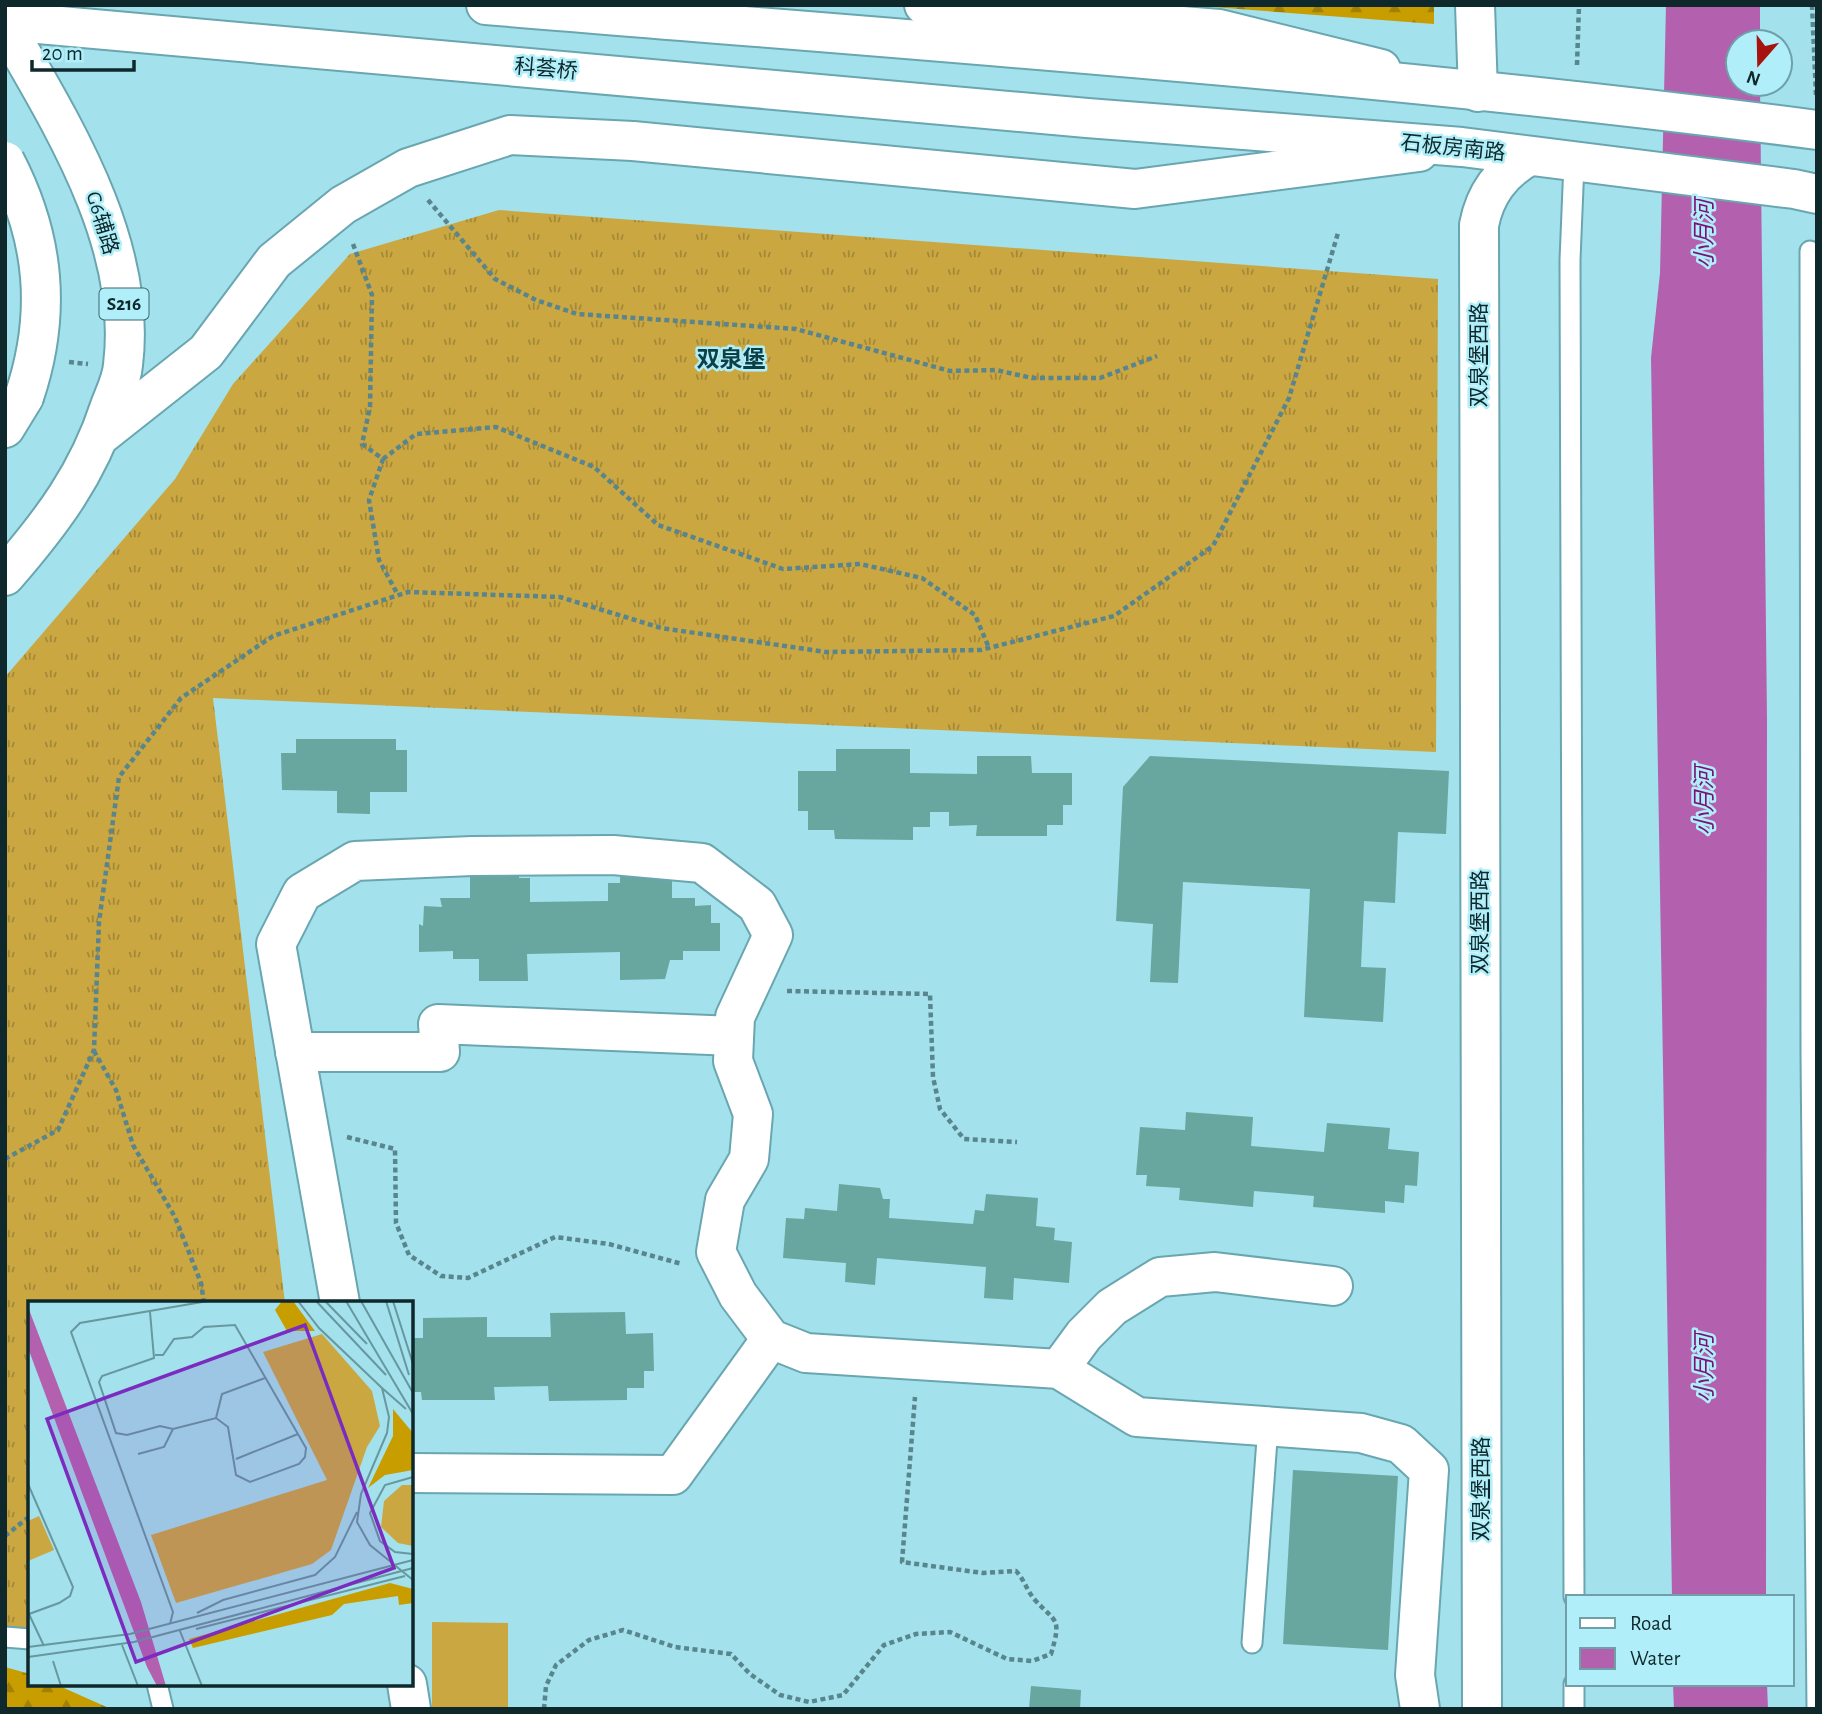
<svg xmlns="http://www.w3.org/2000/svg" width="1822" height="1714" viewBox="0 0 1822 1714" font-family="'Alegreya Sans','Noto Sans SC',sans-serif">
	<defs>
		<pattern id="grass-tufts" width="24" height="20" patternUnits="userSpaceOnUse" patternTransform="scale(1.75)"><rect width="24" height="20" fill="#cba742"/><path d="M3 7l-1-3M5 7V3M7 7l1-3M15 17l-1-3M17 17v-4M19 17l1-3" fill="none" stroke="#a38837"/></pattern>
		<pattern id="forest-firs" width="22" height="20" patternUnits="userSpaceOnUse" patternTransform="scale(1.75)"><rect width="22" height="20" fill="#c89d00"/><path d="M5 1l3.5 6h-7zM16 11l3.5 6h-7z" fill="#a18003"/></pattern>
	</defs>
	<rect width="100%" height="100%" fill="#a3e1ec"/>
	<path fill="url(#grass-tufts)" d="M499,210L1438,279L1436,752L213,698L285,1303H30V1628L5,1627V677L175,479L233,384L350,254Z"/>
	<g fill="url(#forest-firs)">
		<path d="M1186,5H1434V24Z"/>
		<path d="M5,1667L30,1674V1684H55L111,1709H5Z"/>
	</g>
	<path fill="#cba742" d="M432,1622L508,1623V1709H432Z"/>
	<g fill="#b360af">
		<path d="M1666,5H1760V42H1738V84H1760L1767,721L1766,1597H1672L1651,358L1660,273Z"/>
		<path d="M1673,1684H1767L1768,1709H1674Z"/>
	</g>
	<g fill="#68a6a0">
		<path d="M296,739H396V750H407V792H370V814L337,813V791L282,790L281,753H296Z"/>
		<path d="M836,749H910V773L977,774V756H1031L1032,773H1072V805H1063V825H1047V836H976L977,825L949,826V812H930V827H913V840L835,839L834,830H808V811H798V771H836Z"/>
		<path d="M1150,756L1449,771L1446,834L1398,832L1395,903L1364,901L1361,967L1386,968L1383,1022L1304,1017L1310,889L1183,882L1178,983L1150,982L1153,924L1116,921L1123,787Z"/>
		<path d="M470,870H519V878H530V902L608,901V883H620V871L672,870V898H695V906L711,905V923H720V951H683V960H670L665,979L620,980V952L527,954L528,981H479V959H453V951L419,952V924L423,926L424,906L442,907L440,898H470Z"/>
		<path d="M1186,1112L1253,1117L1251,1146L1324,1152L1327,1123L1390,1128L1388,1149L1419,1152L1417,1186L1405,1185L1404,1203L1385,1201V1213L1313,1207L1314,1196L1254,1191L1253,1207L1179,1200L1180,1188L1146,1186L1147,1175H1136L1140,1127L1185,1130Z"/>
		<path d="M839,1184L880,1188L883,1199H890L889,1218L973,1224L975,1210L984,1211L986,1194L1038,1198L1036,1226L1055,1228L1054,1240L1072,1242L1069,1283L1014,1278L1013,1300L984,1298L986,1267L877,1258L875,1285L845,1282L846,1263L783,1258L786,1218L804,1219L805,1208L837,1211Z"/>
		<path d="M625,1312L626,1334L653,1333L654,1371H644V1388H627V1400L549,1401L548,1386L494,1387L495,1400H422L421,1392H411V1338H423V1318L487,1317V1337H551L550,1313Z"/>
		<path d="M1293,1470L1398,1476L1388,1650L1283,1644Z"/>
		<path d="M1031,1686L1081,1690L1080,1709H1029Z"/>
	</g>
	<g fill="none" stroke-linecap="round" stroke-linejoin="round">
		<defs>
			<g id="lane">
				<path d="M1810,251L1811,1053L1817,1709"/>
				<path d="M1574,1597L1570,260L1574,163"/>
				<path d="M5,1637L30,1639"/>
				<path d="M1252,1643L1268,1426"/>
				<path d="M157,1684L163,1709"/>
				<path d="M1574,1684V1709"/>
			</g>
			<g id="street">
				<path d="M295,1052H440L438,1024L734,1036"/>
				<path d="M340,1303L276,944L302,893L355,861L472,856L613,855L702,863L757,905L773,935L735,1017L733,1061L753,1114L749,1159L725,1200L716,1252L738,1295L771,1339L806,1353L1059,1369L1137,1417L1361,1433L1401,1444L1429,1470L1415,1675L1420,1709"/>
				<path d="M1059,1369L1084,1335L1112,1307L1160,1277L1215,1272L1333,1286"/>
				<path d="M411,1473L673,1475L771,1339"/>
				<path d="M407,1684L411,1709"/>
				<path d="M1482,1709L1479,225C1485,194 1501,172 1529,156"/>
			</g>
			<g id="secondary">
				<path d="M924,5L1219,29L1381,69"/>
				<path d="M1475,5L1478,92"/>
				<path d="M101,435L206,352L274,261L343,205L408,168L510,135L633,141L1135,189L1419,152"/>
			</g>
			<g id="primary">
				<path d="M486,5C929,42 1375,72 1817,130"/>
				<path d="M5,21L1087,118L1462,147L1794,189L1817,194"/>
				<path d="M5,25C63,126 138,244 123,365C122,379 115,393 110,406C88,474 52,522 5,576"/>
			</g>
			<path id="highway" d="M5,428L24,397"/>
		</defs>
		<use href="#lane" stroke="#69a6b0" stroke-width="23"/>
		<use href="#street" stroke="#69a6b0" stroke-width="42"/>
		<use href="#secondary" stroke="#69a6b0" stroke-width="42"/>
		<use href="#primary" stroke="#69a6b0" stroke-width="42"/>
		<use href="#highway" stroke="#69a6b0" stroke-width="42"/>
		<g stroke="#59858d" stroke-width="4.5" stroke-dasharray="5 3.5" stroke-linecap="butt">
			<path d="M1812,5L1816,95"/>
			<path d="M1577,65L1579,5"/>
			<path d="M428,200L495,279L536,300L577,314L796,329L950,371L996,370L1032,378H1100L1157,356"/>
			<path d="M353,244L372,295L370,407L362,444L383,459L369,500L379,560L398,595"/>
			<path d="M69,362L88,364"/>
			<path d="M383,459L416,434L496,427L594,467L658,525L783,569L860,564L922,578L975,615L989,648"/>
			<path d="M787,991L930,994L933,1077L940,1109L964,1139L1017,1142"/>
			<path d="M94,1051L116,1090L133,1145L175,1217L201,1283L204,1303"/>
			<path d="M347,1137L395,1149L396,1223L409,1255L441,1276L468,1278L555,1237L609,1244L682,1264"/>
			<path d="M5,1159L58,1130L94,1050L99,922L119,777L181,698L273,636L408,592L560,597L661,628L826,652L981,650L1114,616L1213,546L1289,398L1338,233"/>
			<path d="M5,1536L30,1516"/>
			<path d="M544,1709L546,1686L556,1665L589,1640L623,1630L675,1647L731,1654L750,1674L780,1695L809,1702L843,1695L884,1645L916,1634L950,1632L1007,1659L1032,1661L1051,1654C1062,1617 1056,1623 1035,1600C1027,1591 1024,1579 1016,1571L983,1573L902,1562L915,1397"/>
		</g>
		<use href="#lane" stroke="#fff" stroke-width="19"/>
		<use href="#street" stroke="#fff" stroke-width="38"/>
		<use href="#secondary" stroke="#fff" stroke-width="38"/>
		<use href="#primary" stroke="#fff" stroke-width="38"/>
		<use href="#highway" stroke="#fff" stroke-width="38"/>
		<defs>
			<path id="highway-bridge" d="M5,161C45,238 52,314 24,397"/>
		</defs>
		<use href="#highway-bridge" stroke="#69a6b0" stroke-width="42" stroke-linecap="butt"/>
		<use href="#highway-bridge" stroke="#fff" stroke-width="38"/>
	</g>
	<g text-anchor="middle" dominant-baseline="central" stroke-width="5" stroke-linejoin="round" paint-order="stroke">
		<rect fill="#b0eff9" stroke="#3f646a" stroke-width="2" x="99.5" y="288.5" width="49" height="31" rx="5"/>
		<g font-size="19" font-weight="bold" fill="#0e282c">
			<text x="124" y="304">S216</text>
		</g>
		<g font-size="21" fill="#0e282c" stroke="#b0eff9">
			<text transform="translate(546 69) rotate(5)">科荟桥</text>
			<text transform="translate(1453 148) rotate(6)">石板房南路</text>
			<text transform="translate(102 223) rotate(73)">G6辅路</text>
			<text transform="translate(1479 355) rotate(-90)">双泉堡西路</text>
			<text transform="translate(1480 922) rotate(-90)">双泉堡西路</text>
			<text transform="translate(1481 1489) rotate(-90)">双泉堡西路</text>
		</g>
		<g font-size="23" font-style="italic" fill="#7a1079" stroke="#b0eff9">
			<text transform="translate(1705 234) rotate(-90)">小月河</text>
			<text transform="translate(1705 801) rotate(-90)">小月河</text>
			<text transform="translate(1705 1368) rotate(-90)">小月河</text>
		</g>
		<g font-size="23" font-weight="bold" fill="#0d3f46" stroke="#b0eff9">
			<text x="731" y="360">双泉堡</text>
		</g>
	</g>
	<g transform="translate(28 1301)">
		<rect width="385" height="385" fill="#a3e1ec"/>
		<path d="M294,33L344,90L352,125L339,146L303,249L284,263L148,302L123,234L299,179L235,51ZM374,184H385V245L370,242L353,226L356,200ZM11,215L26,249L0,260V220Z" fill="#cba742"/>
		<path d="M254,0H265L287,30H259L247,9ZM365,108L385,132V169L357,174L340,187L365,135ZM362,282L385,288V302L371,304L370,295L316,303L304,314L165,347L161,338Z" fill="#c89d00"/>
		<path d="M0,6L113,301L138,385H129L119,366L0,47Z" fill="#b360af"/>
		<path fill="none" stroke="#67979f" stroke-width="2" d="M270,0L291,27L354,87L361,116L359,132L333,193L329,221L342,244L385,279M288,0L358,74M297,0L339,43M318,0L385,113M333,0L385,92M358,0L381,74M365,0L385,63M122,11L126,57L74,75L71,81L88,132L99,134L132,125L145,128L188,117L200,126L208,174L222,181L271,163L277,156L278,147L207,24L176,26L164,36L146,38L135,54H127M354,87L378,108M188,117L194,93L237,77M110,153L136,146L145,128M208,158L270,133M385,176L357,184L342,212L352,240L367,251L385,253M0,183L45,286L42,295L31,302L1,313M0,311L16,345M169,312L195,299L287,274L307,256L329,211M142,323L145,311L43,31L52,22L180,0M168,328L377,275M152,330L174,385M94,344L110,385M0,346L102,333L385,259M0,356L106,341L385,267M25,360L33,385"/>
		<path fill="#7b2cbf" fill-opacity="0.15" stroke="#7b2cbf" stroke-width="3.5" d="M277,24L366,267L108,361L19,118Z"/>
		<rect width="385" height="385" fill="none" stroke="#0e282c" stroke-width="3.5"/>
	</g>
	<rect width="1822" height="1714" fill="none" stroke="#0e282c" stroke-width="14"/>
	<rect x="1566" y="1595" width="228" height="91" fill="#b0eff9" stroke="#6f9fa7" stroke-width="2"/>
	<rect x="1580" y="1618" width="35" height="10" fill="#ffffff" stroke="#6f9fa7" stroke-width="2"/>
	<text x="1630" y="1630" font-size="21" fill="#0e282c">Road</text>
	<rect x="1580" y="1648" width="35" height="21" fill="#b360af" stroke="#6f9fa7" stroke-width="2"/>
	<text x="1630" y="1665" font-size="21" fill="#0e282c">Water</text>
	<g transform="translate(1759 63) rotate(200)"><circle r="33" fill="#b0eff9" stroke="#6f9fa7" stroke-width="2"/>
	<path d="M0-5L12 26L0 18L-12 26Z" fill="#a7130e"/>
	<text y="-10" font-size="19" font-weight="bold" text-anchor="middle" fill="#0e282c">N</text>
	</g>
	<path d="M32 60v10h102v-10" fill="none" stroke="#0e282c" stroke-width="3.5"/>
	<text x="42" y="60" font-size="21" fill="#0e282c" stroke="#b0eff9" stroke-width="5" paint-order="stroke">20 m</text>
</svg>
